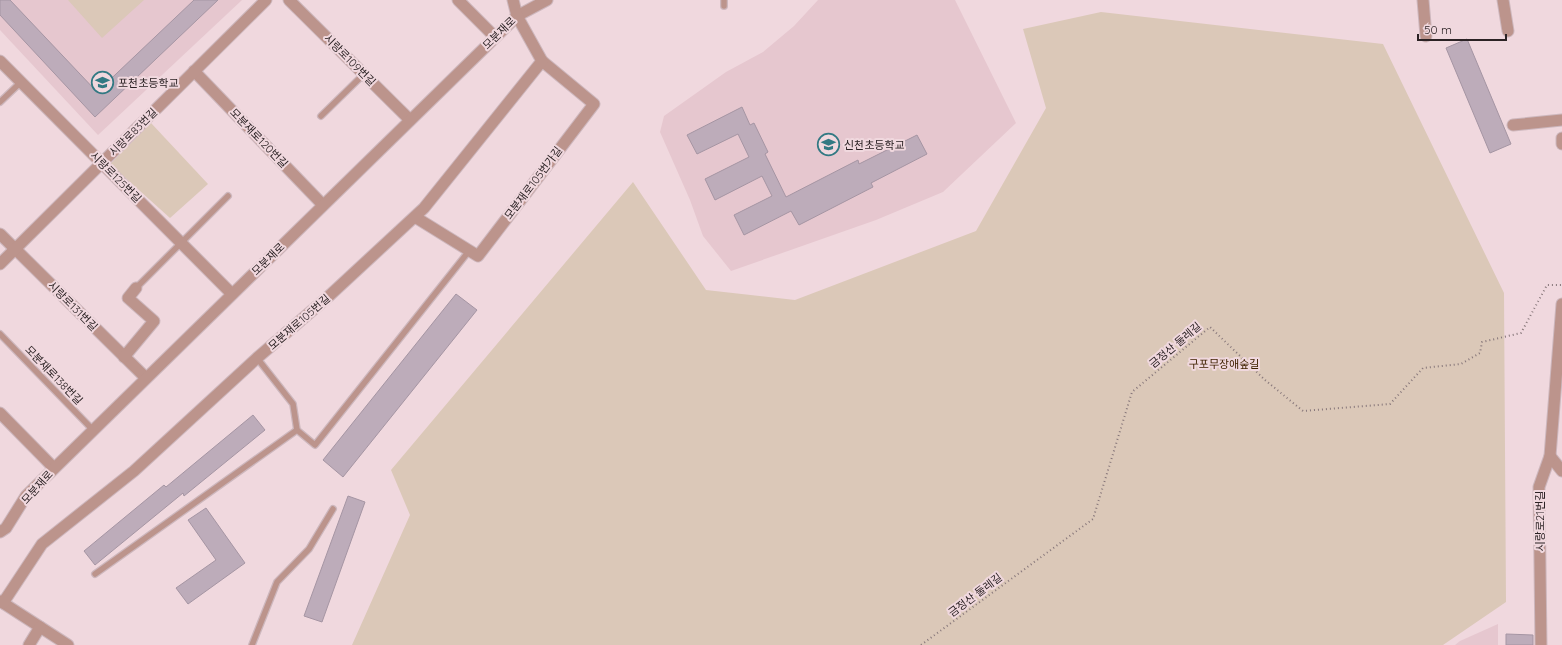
<svg xmlns="http://www.w3.org/2000/svg" width="1562" height="645" viewBox="0 0 1562 645" font-family="Quicksand,'Noto Sans KR',sans-serif">
	<rect width="100%" height="100%" fill="#f0d8de"/>
	<g fill="#e6c7cf">
		<path d="M0,0H242L98,135L0,30Z"/>
		<path d="M818,0H955L1016,123L943,192L876,220L731,271L703,236L690,200L660,132L664,116L726,72L763,52L794,26Z"/>
		<path d="M1498,624V645H1455L1460,641Z"/>
	</g>
	<g fill="#dbc8b8">
		<path d="M68,0H144L102,38Z"/>
		<path d="M1101,12L1383,44L1504,293L1506,602L1443,645H352L410,515L391,470L633,182L706,290L795,300L976,231L1046,108L1023,29Z"/>
		<path d="M151,123L208,184L170,218L110,164Z"/>
	</g>
	<g fill="#bdacba" stroke="#a595a3">
		<path d="M0,0H10L97,92L194,0H218L95,117L0,15Z"/>
		<path d="M1467,39L1511,144L1490,153L1446,48Z"/>
		<path d="M742,107L750,125L754,123L768,152L765,154L786,197L858,160L859,164L917,135L927,154L871,183L873,187L799,225L791,211L744,235L734,215L772,196L762,176L715,200L705,179L749,157L738,134L697,154L687,135Z"/>
		<path d="M456,294L477,310L343,477L323,460Z"/>
		<path d="M253,415L265,430L184,496L183,493L95,565L84,551L164,485L166,487Z"/>
		<path d="M348,496L365,502L322,622L304,616Z"/>
		<path d="M206,508L245,563L188,604L176,588L216,560L188,520Z"/>
		<path d="M1506,634L1533,635V645H1506Z"/>
	</g>
	<g fill="none" stroke-linecap="round" stroke-linejoin="round">
		<defs>
			<g id="lane">
				<path d="M724,0V6"/>
				<path d="M0,102L21,82"/>
				<path d="M321,116L364,74"/>
				<path d="M136,288L228,196"/>
				<path d="M0,334L93,430"/>
				<path d="M257,358L293,404L297,430L315,445L469,251"/>
				<path d="M95,574L297,430"/>
				<path d="M252,645L277,582L309,549L333,509"/>
			</g>
			<g id="street">
				<path d="M289,0L410,120"/>
				<path d="M458,0L495,37"/>
				<path d="M1423,0L1426,36"/>
				<path d="M1503,0L1508,31"/>
				<path d="M0,61L232,294"/>
				<path d="M194,71L323,205"/>
				<path d="M1513,125L1562,120"/>
				<path d="M1562,138V144"/>
				<path d="M415,217L478,256L594,104L542,61"/>
				<path d="M0,234L146,378"/>
				<path d="M0,264L266,0"/>
				<path d="M124,357L154,321L128,298L136,288"/>
				<path d="M0,413L54,468"/>
				<path d="M1550,456L1562,471"/>
				<path d="M0,532L6,528L26,496L517,16L547,0"/>
				<path d="M0,601L68,645"/>
				<path d="M3,603L42,544L134,471L257,358L329,296L424,208L542,61L517,16L513,0"/>
				<path d="M29,645L40,627"/>
				<path d="M1541,645L1539,487L1550,456L1562,304"/>
			</g>
		</defs>
		<use href="#lane" stroke="#cdb7bd" stroke-width="8"/>
		<use href="#street" stroke="#cdb7bd" stroke-width="13"/>
		<path stroke="#87777a" stroke-width="2" stroke-dasharray="1 3" stroke-linecap="butt" d="M921,645L1093,519L1132,392L1210,327L1265,380L1303,411L1390,404L1423,368L1461,364L1480,353L1482,342L1521,333L1547,285H1562"/>
		<use href="#lane" stroke="#bc948c" stroke-width="5.5"/>
		<use href="#street" stroke="#bc948c" stroke-width="11"/>
	</g>
	<defs>
		<symbol id="school-ring" viewBox="-11 -11 22 22"><circle r="9.5" fill="#f0d8de" stroke="#327983" stroke-width="1.5"/><path d="M0-5L7-2L0 1L-7-2ZM-4 1L0 2.5L4 1V4Q0 6-4 4Z" fill="#327983"/></symbol>
	</defs>
	<g fill-rule="evenodd">
		<use href="#school-ring" x="90" y="70" width="25" height="25"/>
		<use href="#school-ring" x="816" y="132" width="25" height="25"/>
	</g>
	<g text-anchor="middle" dominant-baseline="central" stroke-width="4" stroke-linejoin="round" paint-order="stroke">
		<g font-size="11" fill="#2b2224" stroke="#f0d8de">
			<text transform="translate(499 33) rotate(-44)">모분재로</text>
			<text transform="translate(350 60) rotate(45)">시랑로109번길</text>
			<text transform="translate(133 132) rotate(-45)">시랑로83번길</text>
			<text transform="translate(259 138) rotate(46)">모분재로120번길</text>
			<text transform="translate(116 177) rotate(45)">시랑로125번길</text>
			<text transform="translate(533 183) rotate(-53)">모분재로105번가길</text>
			<text transform="translate(268 259) rotate(-44)">모분재로</text>
			<text transform="translate(73 306) rotate(45)">시랑로131번길</text>
			<text transform="translate(299 322) rotate(-41)">모분재로105번길</text>
			<text transform="translate(1175 345) rotate(-40)">금정산 둘레길</text>
			<text transform="translate(54 375) rotate(46)">모분재로138번길</text>
			<text transform="translate(37 487) rotate(-48)">모분재로</text>
			<text transform="translate(1540 521) rotate(-90)">시랑로21번길</text>
			<text transform="translate(975 595) rotate(-37)">금정산 둘레길</text>
		</g>
		<g font-size="11" fill="#2b2224" stroke="#f0d8de" text-anchor="start">
			<text x="118" y="83">포천초등학교</text>
			<text x="844" y="145">신천초등학교</text>
		</g>
		<g font-size="11" fill="#3f2101" stroke="#f0d8de">
			<text x="1224" y="364">구포무장애숲길</text>
		</g>
	</g>
	<path d="M1418 34v6h88v-6" fill="none" stroke="#2b2224" stroke-width="2"/>
	<text x="1424" y="34" font-size="12" fill="#2b2224" stroke="#f0d8de" stroke-width="3" paint-order="stroke">50 m</text>
</svg>
